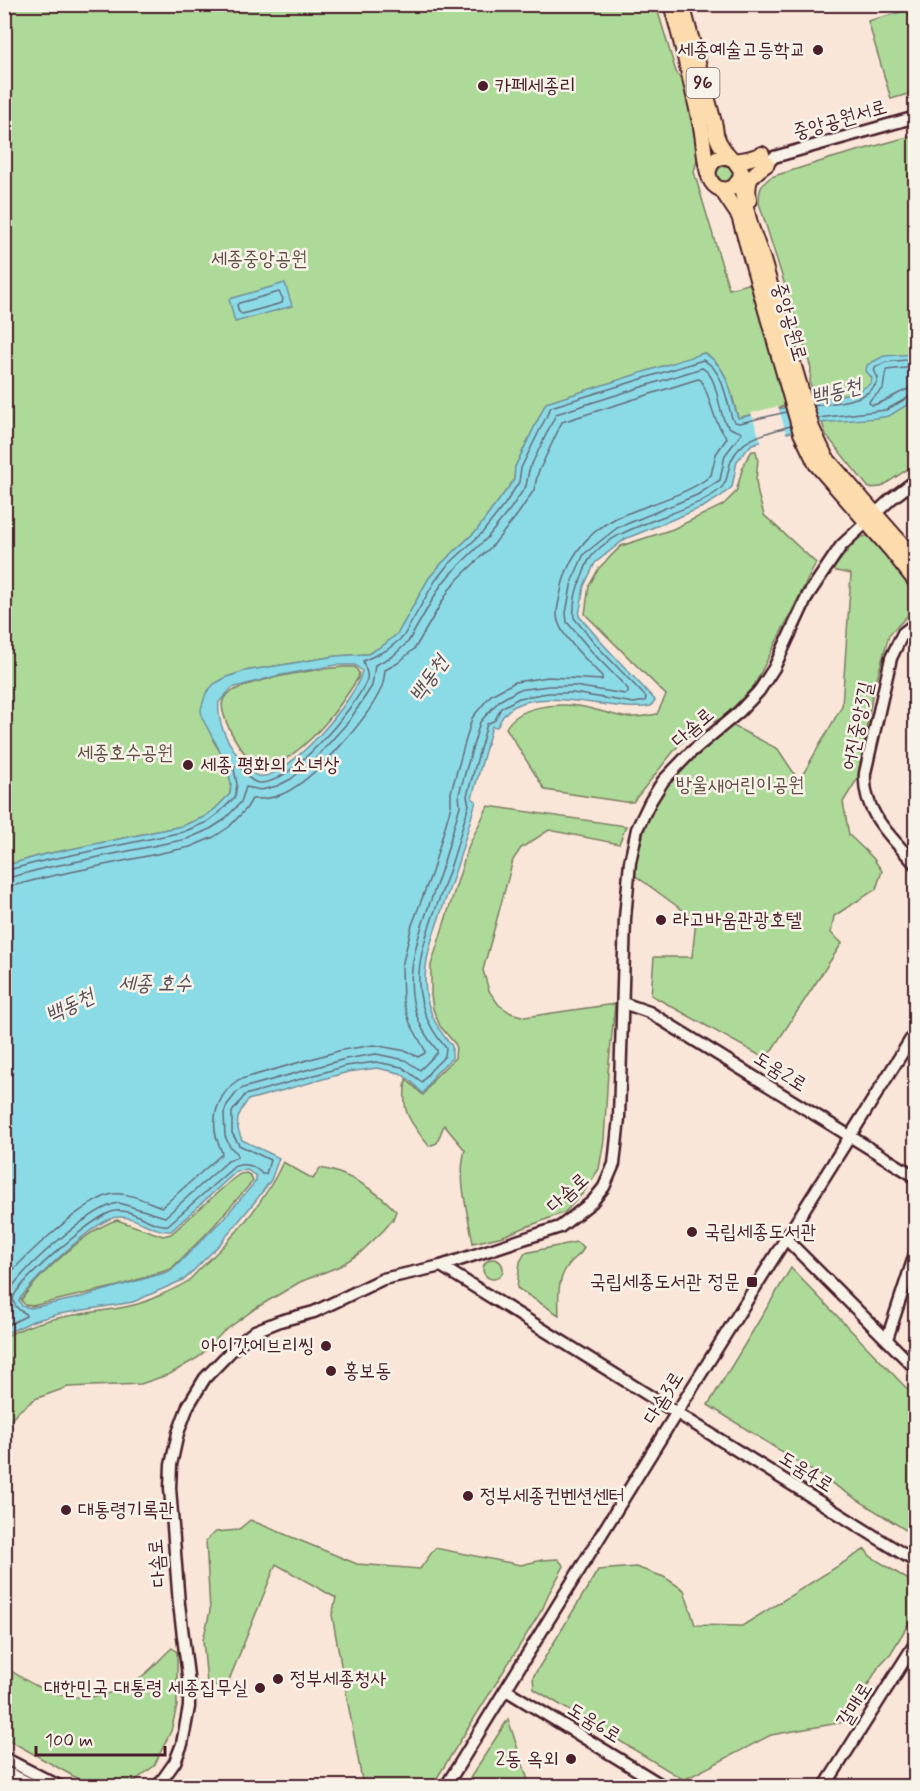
<svg xmlns="http://www.w3.org/2000/svg" width="920" height="1791" viewBox="0 0 920 1791" font-family="Mynerve,'Poor Story',sans-serif">
	<rect width="100%" height="100%" fill="#f9e6d8"/>
	<filter id="ink" filterUnits="userSpaceOnUse"><feTurbulence type="fractalNoise" baseFrequency=".0167" numOctaves="2"/><feDisplacementMap in="SourceGraphic" scale="12" xChannelSelector="R" yChannelSelector="G"/><feConvolveMatrix kernelMatrix="1 2 1 2 8 2 1 2 1" color-interpolation-filters="sRGB"/></filter>
	<g filter="url(#ink)">
		<g fill="#adda99" stroke="#7c7c62" stroke-width="1.5">
			<path d="M19,4L656,5L676,72L685,84L698,155L694,172L729,289L752,283L785,406L738,418C731,393 728,366 704,353L546,403L515,467L514,480L477,530L442,563L429,578L398,633L384,645L368,654L336,656L245,671L227,677L215,684L213,740L227,764L231,784L230,794L215,809L204,817L182,826L42,855L5,866V8Z"/>
			<path d="M908,10L915,35V92L891,99L868,21Z"/>
			<path d="M915,135V464L881,487L869,488L826,435L810,383L811,368L759,203C759,190 760,185 771,177L832,158Z"/>
			<circle cx="725" cy="174" r="8"/>
			<path d="M752,451H756L758,459L756,480L758,494L764,515L816,563L754,686L724,717L714,722L710,716L677,747L633,802H625L545,790L506,728C518,706 555,703 578,706C593,708 608,714 624,717C634,718 646,716 657,714L666,695L585,614L589,586L599,568L621,546L673,529L723,505L736,492L744,463Z"/>
			<path d="M871,535L916,594L914,609L889,635L872,697L858,778L843,802L849,835L873,858L882,871L876,889L834,916L831,933L842,943L766,1059L651,995L654,957H692L696,920L633,874L645,828L663,781L731,725L778,749L799,781L842,706L851,574L832,570L858,538Z"/>
			<path d="M343,667H355L359,673L358,678C337,711 315,741 281,762C276,764 270,769 264,769C248,767 214,712 224,698C237,680 319,669 343,667Z"/>
			<path d="M488,806L626,826L619,844L549,830L521,848L513,860L483,970L489,991L499,1005L511,1013L525,1017L615,1004L608,1072L604,1140L599,1169L583,1193L565,1212L503,1236L473,1243C468,1214 457,1179 465,1150L444,1125L437,1143L429,1146C409,1120 401,1114 406,1079L423,1095L436,1076L455,1058L456,1045L440,1026L433,1009L431,995V965L469,845Z"/>
			<path d="M283,1162L313,1179L320,1168C349,1173 376,1190 396,1211L393,1219L384,1230L360,1253L340,1266L300,1282L256,1308L223,1332L199,1357L170,1374L141,1384L68,1387L35,1399L19,1411L5,1426V1337C44,1314 91,1315 134,1305C144,1303 180,1287 188,1281C194,1276 199,1269 205,1264C236,1235 265,1202 283,1162Z"/>
			<path d="M246,1173L250,1175L253,1181L210,1230L171,1269L118,1286L32,1306L25,1305L21,1300C39,1275 88,1228 117,1220L163,1236L171,1234L233,1179L240,1174Z"/>
			<path d="M576,1242L584,1247C582,1254 577,1256 572,1261C557,1276 558,1295 559,1315L517,1288L520,1262L525,1253Z"/>
			<circle cx="493" cy="1269" r="10"/>
			<path d="M791,1268L915,1397V1536L708,1405Z"/>
			<path d="M250,1520L357,1564L420,1569L435,1548L521,1565L542,1560L558,1559L564,1566L548,1595L543,1608L432,1786H363L332,1615L336,1598L276,1564L225,1690L207,1683L203,1640L210,1611L206,1540L216,1532L238,1530Z"/>
			<path d="M865,1549L870,1556L915,1584V1613L891,1653L879,1666L858,1702L850,1721L771,1735L684,1780L534,1689L533,1677L598,1570L636,1567L664,1577L684,1590L695,1625L742,1626Z"/>
			<path d="M172,1648L177,1652V1706L171,1731L154,1766L128,1786L89,1785L5,1738V1666C46,1698 91,1711 138,1679C151,1671 160,1658 172,1648Z"/>
			<path d="M508,1719L530,1786H465Z"/>
		</g>
		<g fill="#8bdbe7" stroke="#71909c" stroke-width="1.5" fill-rule="evenodd">
			<path d="M285,283L292,306L235,322L229,299Z"/>
			<path d="M704,353C729,367 729,393 738,418L859,391L871,383L872,378L866,371L867,365L884,356L915,354V400L889,416L876,418L820,423L752,444L737,461L732,487L720,497L703,507L625,539L595,563L584,586L579,616L603,644L655,700L651,706C615,714 530,681 504,715C501,718 500,723 497,727L492,726L472,798L476,801C468,828 461,855 452,881C432,941 403,992 452,1046V1058L435,1074L423,1094L411,1081L400,1073L377,1068L348,1072L248,1100C237,1115 234,1122 242,1140L279,1158L271,1180L257,1199L220,1244L185,1279L133,1302L59,1314L33,1321L5,1334L4,866L42,855L182,826L204,817L215,809L230,794L231,784L227,764L202,718L201,709L206,693L214,684L227,677L245,671L336,656L368,654L384,645L398,633L429,578L442,563L477,530L514,480L515,467L546,403ZM336,665H355L362,671C358,697 286,782 258,776C250,774 241,760 236,753C225,738 217,720 219,702L232,688L276,676ZM247,1170L256,1176V1181L223,1219L171,1271L78,1298L31,1308L22,1306L19,1300C31,1282 97,1217 118,1217C137,1216 152,1232 171,1231L237,1171Z"/>
		</g>
		<path fill="#f9e6d8" d="M778,406L787,436L762,444L751,413Z"/>
		<g fill="none" stroke-linecap="round" stroke-linejoin="round">
			<g stroke="#646a76" stroke-width="1.5">
				<path d="M279,292L283,299L282,303L242,314L239,312L237,305L239,303Z"/>
				<path d="M916,367L886,370L883,389L870,400L869,403L872,405C888,403 900,389 916,387"/>
				<path d="M814,406C834,402 873,402 878,378L874,370L876,367L886,362L916,359"/>
				<path d="M818,418L886,410L911,396L916,395"/>
				<path d="M4,871L43,861L183,832L207,822L219,813L235,797L237,784L234,769L235,766H239C245,773 251,783 260,783C291,784 354,709 366,682C370,673 364,668 363,661L387,650L403,637L435,581L446,567L482,533L505,504L519,482L521,468L551,407L703,360C723,369 726,399 732,418L735,422L740,423L786,412"/>
				<path d="M4,879L45,868L187,839L210,829L224,820L241,802L246,787L261,790L277,786L291,779L314,760L349,721L372,686L375,665L393,656L408,642L441,585L452,572L487,538L511,508L526,486L529,470L556,414L702,368C719,376 717,410 726,424C730,430 737,430 742,433L725,455L720,480L697,495L617,528L584,554L572,581L566,613L567,622L593,653L628,689V693L625,694L574,686H548L518,690L499,701L480,722L459,794L460,806C453,829 447,854 439,877C419,936 389,995 437,1050V1053L420,1070L405,1060L376,1054L345,1059L243,1088L237,1092L227,1105L224,1113L225,1136L230,1147L237,1153V1157L228,1161L165,1217L119,1203C95,1204 11,1276 6,1299L11,1315L4,1319"/>
				<path d="M4,888L47,877L190,847L214,837L229,827L246,809L252,799C262,799 270,799 280,795C312,783 367,720 381,689C384,683 384,676 385,670L398,663L415,648L449,590L459,578L494,544L518,514L534,490L538,473L562,422L698,379L701,380C712,400 712,421 727,438L716,454L711,475C691,494 642,506 616,518C584,534 565,562 560,596C558,605 555,615 559,624C564,639 590,664 602,676V680L548,677L515,682L491,695L472,718L451,792V806L432,872L412,925L402,966L403,1002L410,1023L425,1050V1053L418,1057L406,1051L374,1045L342,1050L238,1080C220,1092 211,1115 216,1136C217,1142 221,1148 222,1154L162,1207C147,1202 129,1192 113,1194C85,1199 22,1258 4,1281"/>
				<path d="M4,1327L26,1316L25,1313C19,1311 11,1304 14,1296C22,1279 97,1213 115,1211C134,1208 150,1227 168,1225L235,1166C247,1163 254,1165 262,1174H266L270,1160L239,1145L232,1133V1112L245,1095L346,1066L376,1062L402,1067L422,1082L431,1070L445,1056L446,1048C397,991 425,941 446,880C455,856 461,830 469,805L467,796L487,724L495,720L501,708L519,698L548,693H573L634,703L645,701L646,697L599,648L574,618C573,605 576,589 582,577C584,572 586,565 589,560C611,525 685,516 718,491C730,482 726,471 732,459C743,436 769,433 790,426"/>
			</g>
			<defs>
				<g id="minor">
					<path d="M767,164L774,157L916,117"/>
					<path d="M916,623L903,633L891,658L865,773C862,813 892,837 916,865"/>
					<path d="M623,1003L649,1012L916,1177"/>
					<path d="M786,1239L916,1369"/>
					<path d="M441,1266L916,1562"/>
					<path d="M887,1339L916,1251"/>
					<path d="M506,1690L663,1786"/>
					<path d="M4,1758L59,1786"/>
					<path d="M4,1771L36,1786"/>
					<path d="M158,1786L175,1762L182,1744L189,1707V1684L179,1604L170,1488L171,1465L178,1433L188,1406L205,1378L235,1347L255,1331L280,1321L314,1312L383,1279L441,1266L560,1227L592,1202L604,1187L614,1164L619,1118L625,918L630,862L637,829L650,802L663,781L690,753L739,712L759,691L774,668L808,595L841,546L891,499L916,480"/>
					<path d="M446,1786L677,1412L916,1031"/>
					<path d="M825,1786L916,1642"/>
				</g>
				<g id="major">
					<path d="M671,4C683,45 692,86 701,127C704,143 704,158 708,173"/>
					<path d="M682,4L715,126C715,139 722,149 731,158"/>
					<path d="M734,160L741,170C741,182 732,192 720,189C715,187 712,184 710,179C705,169 714,156 726,157C729,157 731,159 734,160C743,161 755,157 762,154"/>
					<path d="M739,181L751,227L763,260L812,428L826,458L900,542L916,562"/>
					<path d="M721,189L739,216L801,433L816,464L891,550L916,582"/>
					<path d="M749,200C746,179 751,175 767,164"/>
				</g>
			</defs>
			<use href="#minor" stroke="#4a1f2b" stroke-width="15"/>
			<use href="#major" stroke="#4a1f2b" stroke-width="18"/>
			<use href="#minor" stroke="#f7f3e8" stroke-width="10"/>
			<use href="#major" stroke="#fcdcac" stroke-width="14"/>
		</g>
	</g>
	<g fill="#4a1f2b" stroke="#f7f3e8" stroke-width="2">
		<circle cx="818" cy="50" r="6"/>
		<circle cx="483" cy="86" r="6"/>
		<circle cx="188" cy="765" r="6"/>
		<circle cx="661" cy="920" r="6"/>
		<circle cx="692" cy="1232" r="6"/>
		<rect x="746" y="1276" width="12" height="12" rx="3"/>
		<circle cx="326" cy="1346" r="6"/>
		<circle cx="331" cy="1371" r="6"/>
		<circle cx="468" cy="1496" r="6"/>
		<circle cx="66" cy="1510" r="6"/>
		<circle cx="278" cy="1679" r="6"/>
		<circle cx="260" cy="1688" r="6"/>
		<circle cx="571" cy="1759" r="6"/>
	</g>
	<g text-anchor="middle" dominant-baseline="central" stroke-width="5" stroke-linejoin="round" paint-order="stroke">
		<rect fill="#f7f3e8" stroke="#7e5f64" stroke-width="1.5" x="686.5" y="68" width="33" height="30" rx="4.5"/>
		<g font-size="18" font-weight="bold" fill="#4a1f2b">
			<text x="703" y="83">96</text>
		</g>
		<g font-size="20" fill="#4a1f2b" stroke="#f7f3e8" text-anchor="start">
			<text x="806" y="50" text-anchor="end">세종예술고등학교</text>
			<text x="495" y="86">카페세종리</text>
			<text x="200" y="765">세종 평화의 소녀상</text>
			<text x="673" y="920">라고바움관광호텔</text>
			<text x="704" y="1232">국립세종도서관</text>
			<text x="740" y="1282" text-anchor="end">국립세종도서관 정문</text>
			<text x="314" y="1346" text-anchor="end">아이갓에브리씽</text>
			<text x="343" y="1371">홍보동</text>
			<text x="480" y="1496">정부세종컨벤션센터</text>
			<text x="78" y="1510">대통령기록관</text>
			<text x="290" y="1679">정부세종청사</text>
			<text x="248" y="1688" text-anchor="end">대한민국 대통령 세종집무실</text>
			<text x="559" y="1759" text-anchor="end">2동 옥외</text>
		</g>
		<g font-size="20" fill="#4a1f2b" stroke="#f7f3e8">
			<text transform="translate(840 120) rotate(-16)">중앙공원서로</text>
			<text transform="translate(789 322) rotate(74)">중앙공원로</text>
			<text transform="translate(858 726) rotate(-78)">어진중앙3길</text>
			<text transform="translate(693 728) rotate(-41)">다솜로</text>
			<text transform="translate(780 1072) rotate(32)">도움2로</text>
			<text transform="translate(568 1193) rotate(-42)">다솜로</text>
			<text transform="translate(664 1398) rotate(-58)">다솜3로</text>
			<text transform="translate(806 1472) rotate(32)">도움4로</text>
			<text transform="translate(158 1563) rotate(-95)">다솜로</text>
			<text transform="translate(855 1705) rotate(-58)">갈매로</text>
			<text transform="translate(594 1723) rotate(32)">도움6로</text>
		</g>
		<g font-size="20" fill="#634e46" stroke="#f7f3e8">
			<text x="259" y="259">세종중앙공원</text>
			<text x="125" y="753">세종호수공원</text>
			<text x="740" y="785">방울새어린이공원</text>
		</g>
		<g font-size="21" font-style="italic" fill="#5a4e5a" stroke="#f7f3e8">
			<text transform="translate(836 392) rotate(-14)">백동천</text>
			<text transform="translate(429 679) rotate(-55)">백동천</text>
			<text x="155" y="984">세종 호수</text>
			<text transform="translate(70 1006) rotate(-26)">백동천</text>
		</g>
	</g>
	<rect width="920" height="1791" fill="none" stroke="#f7f3e8" stroke-width="24"/>
	<rect x="12" y="12" width="896" height="1767" fill="none" stroke="#4a1f2b" stroke-width="2" filter="url(#ink)"/>
	<path d="M36 1746v9h129v-9" fill="none" stroke="#4a1f2b" stroke-width="3"/>
	<text x="45" y="1746" font-size="18" fill="#4a1f2b" stroke="#f7f3e8" stroke-width="4.5" paint-order="stroke">100 m</text>
</svg>
